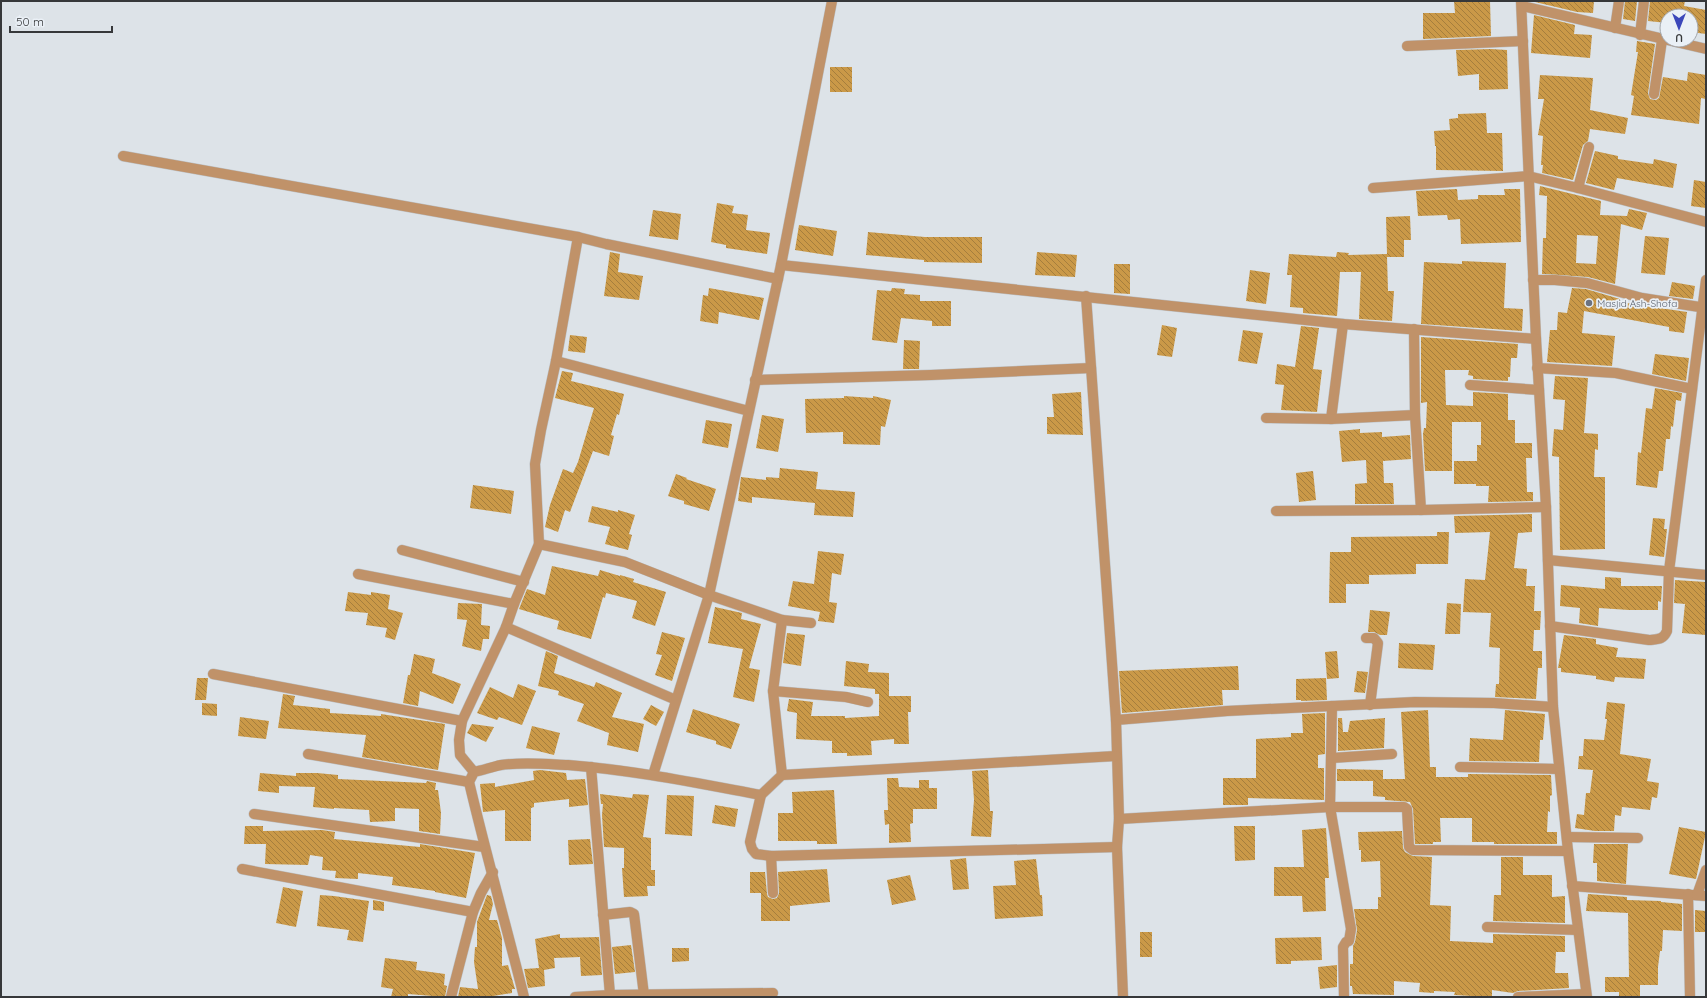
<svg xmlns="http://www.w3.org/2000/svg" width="1707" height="998" viewBox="0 0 1707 998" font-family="Quicksand,sans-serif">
	<defs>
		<pattern id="building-back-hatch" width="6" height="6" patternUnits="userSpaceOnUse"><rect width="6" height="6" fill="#ca9948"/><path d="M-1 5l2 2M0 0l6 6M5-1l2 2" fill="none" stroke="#a57e3d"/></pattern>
	</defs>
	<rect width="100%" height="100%" fill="#dde3e8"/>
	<g fill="url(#building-back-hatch)" fill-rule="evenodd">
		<path d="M1454,1H1490L1491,36L1423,39V13H1455Z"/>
		<path d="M1535,1H1594L1593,13L1577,12L1535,2Z"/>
		<path d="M1625,1H1637L1635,21L1623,19Z"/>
		<path d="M1650,1H1685L1684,6L1706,10V34L1691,32V16H1667V23L1648,21Z"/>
		<path d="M1534,15L1575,25L1574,34L1592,35L1590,58L1531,53Z"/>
		<path d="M1637,41L1655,44L1648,93L1650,99L1656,100L1659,98L1663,77L1687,81L1688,72L1706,75V99L1701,98L1699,124L1631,115L1634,96L1631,95L1638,52H1636Z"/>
		<path d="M1491,49L1507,50L1508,89L1479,90V74L1458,76L1456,50Z"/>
		<rect x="830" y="67" width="22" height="25"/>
		<path d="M1540,75L1593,78L1590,110L1628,118L1625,134L1590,129L1588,141L1583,145L1573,180L1542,173L1543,165H1541L1543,136L1538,135L1544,99H1538Z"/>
		<path d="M1486,113L1487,133H1502L1503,171L1436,170V146H1435L1434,131L1450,130L1449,119L1458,118V114Z"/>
		<path d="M1595,151L1618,156V159L1653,164L1654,159L1677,164L1673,188L1617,178L1614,190L1586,183Z"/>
		<path d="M1694,180L1706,182V208L1691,206Z"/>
		<path d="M1540,186L1601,201L1600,215L1627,216L1629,209L1647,213L1642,230L1621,224L1615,284L1588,277L1542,274L1543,238H1546L1547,196L1539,195ZM1577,235L1598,236L1596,264L1576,263Z"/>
		<path d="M1457,189L1458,200L1478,199V195H1505L1504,189H1520L1521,242L1461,244L1460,219L1448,220L1447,215L1418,216L1416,191Z"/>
		<path d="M717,203L734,206L732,213L748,215L746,230L770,233L767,254L726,248V245L711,242Z"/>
		<path d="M653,210L681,214L678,240L649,236Z"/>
		<path d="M1410,216L1411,240H1404V257H1387L1388,291H1394L1392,321L1359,319L1361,272H1340L1337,316L1303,313V308L1290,307L1292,275H1287L1289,254L1336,257L1337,252L1349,253L1348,255L1387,254L1386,217Z"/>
		<path d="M799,225L837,231L833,256L795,250Z"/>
		<path d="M868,232L925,237H982V263L924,262V260L866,255Z"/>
		<path d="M1645,236L1669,238L1665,275L1641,273Z"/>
		<path d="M610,252L620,254L618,272L643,276L639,300L604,296Z"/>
		<path d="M1037,252L1077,255L1075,277L1035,275Z"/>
		<path d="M1462,261L1506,263L1504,308L1523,309L1522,331L1421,324L1424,262L1462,264Z"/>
		<path d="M1114,264H1130V294L1114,293Z"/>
		<path d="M1250,270L1270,273L1266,304L1246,301Z"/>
		<path d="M1672,282L1695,286L1693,299L1669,296Z"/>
		<path d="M709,288L764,298L759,320L719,312L718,324L700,321L703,295L708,296Z"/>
		<path d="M892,288L905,289L904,294L920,295V301H951V326H932V321L901,318L897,343L872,340L877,290L891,291Z"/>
		<path d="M1572,288L1586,289L1620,299V302L1687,312L1684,333L1669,331V327L1584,311L1582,333L1615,336L1612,366L1547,362L1550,330H1557L1558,312L1567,313Z"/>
		<path d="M1162,325L1177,328L1172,357L1157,355Z"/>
		<path d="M1301,326L1319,328L1313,369L1322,370L1317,412L1281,410L1284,385L1275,384L1277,364L1295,367Z"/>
		<path d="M1243,330L1263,333L1257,364L1238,361Z"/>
		<path d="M570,335L587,337L585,353L568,351Z"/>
		<path d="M1421,337L1518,344L1517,358H1511L1510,377H1508V381L1473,379V376L1468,375L1469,370H1445L1446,405L1473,406V392L1508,394V420H1515V443H1532V458H1526L1527,492H1533V501L1488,502L1489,486H1476V484H1454V461H1477V445H1481V422H1452V471H1425L1423,434L1424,428H1426L1427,402L1421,403Z"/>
		<path d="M904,340L920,341L919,369H903Z"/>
		<path d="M1655,354L1689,358L1686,381L1652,374Z"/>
		<path d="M562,371L573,373L571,381L624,394L619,415L617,414L611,435L614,436L609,456L593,451L570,512L565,510L558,532L545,527L550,505L563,469L573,473L578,462L594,408L555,398Z"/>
		<path d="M1555,376L1588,378L1584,433L1598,434V450L1595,449L1594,477H1605V549L1560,550L1559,457L1552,456L1554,429L1563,430L1565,400L1553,399Z"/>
		<path d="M1655,388L1682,393L1681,401L1676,400L1673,427L1671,426L1670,439H1666L1663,471H1659L1657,488L1636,485L1638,452L1641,453L1646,408L1652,409Z"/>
		<path d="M1081,392L1083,435L1047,434V417H1054L1052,394Z"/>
		<path d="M844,396L873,398V396L891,400L885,427L881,426L880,445L843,444V432L806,433L805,399L844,398Z"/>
		<path d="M762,415L784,419L778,452L756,448Z"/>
		<path d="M706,420L732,424L728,448L702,443Z"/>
		<path d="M1360,429V433L1382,432V437L1410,435L1411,459L1383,461L1384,483H1393L1394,504H1355V484L1367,483L1366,460L1342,462L1339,431Z"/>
		<path d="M780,468L818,472L816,489L855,492L853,517L814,515L815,503L752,497V503L738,501L741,477L766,480V477L779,478Z"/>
		<path d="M1313,471L1316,500L1299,502L1296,473Z"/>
		<path d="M676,474L687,478L686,479L716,489L709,511L684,504V501L668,496Z"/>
		<path d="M473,485L514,491L511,514L470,508Z"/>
		<path d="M592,506L618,512V510L635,515L629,534L632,535L628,550L605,544L610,527L588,522Z"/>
		<path d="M1532,514V532L1518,533L1514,568L1527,569L1526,586H1535L1534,611H1541L1540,630H1534L1533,651H1542V668H1538L1536,699L1495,697L1496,684H1499L1500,648L1489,647L1491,613L1463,612L1465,579L1485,580L1490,532L1455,533L1454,516Z"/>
		<path d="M1653,518L1665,519L1664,529H1667L1664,557L1649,555Z"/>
		<path d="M1437,532H1449L1448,564H1416V574L1369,575V584H1346V603H1329L1330,552H1351V537L1437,536Z"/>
		<path d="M818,551L844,554L841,575L832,573L829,602L837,603L834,623L818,621L820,612L788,606L793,581L814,584Z"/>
		<path d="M552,566L598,576L600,570L620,576V575L634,579L633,582L666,592L655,626L632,618L637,601L606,593L605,598L603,597L591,639L557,629L559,621L519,609L527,589L545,595Z"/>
		<path d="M1605,577L1621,578V586H1662L1661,602L1658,601V610H1629L1599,608L1598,626L1579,623L1580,608L1560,606L1561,585L1605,589Z"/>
		<path d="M1675,580L1706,582V635L1682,633L1685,604L1674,603Z"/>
		<path d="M348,592L371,595V592L390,595L388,609L403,613L395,640L385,637L387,628L366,625L368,613L345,611Z"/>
		<path d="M458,603L482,604L481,625L490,626L489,639H483L481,651L462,646L467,620L457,619Z"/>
		<path d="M1447,603L1461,604L1460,634H1445Z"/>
		<path d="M715,607L742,613L741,619L761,624L749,668L760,670L754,702L733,697L743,649L708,643Z"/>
		<path d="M1370,610L1390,612L1387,635H1380L1374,632H1368Z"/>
		<path d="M662,632L685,638L672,681L655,675L662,655L656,654Z"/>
		<path d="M787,633L805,635L801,666L783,663Z"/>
		<path d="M1564,635L1596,639V644L1618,648L1616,657L1646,659L1644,679L1615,677L1614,682L1596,679V676L1561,672V668H1558Z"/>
		<path d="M1399,643L1435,645L1433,670L1398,668Z"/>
		<path d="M546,651L558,656L554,673L594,687L596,682L622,693L612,717L644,724L638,752L607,745L609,733L577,721L584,704L558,695L559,691L538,686Z"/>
		<path d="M1337,651L1339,678L1327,679L1325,652Z"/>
		<path d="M414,654L435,659L432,673L461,684L453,704L420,691L418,706L403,703L408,675H410Z"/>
		<path d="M846,661L869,664L868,672L889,673V696H911V712H908L909,744H894V739L871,741L872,755L847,756V753H832V741L796,739L797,713L787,711L789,699L813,702L811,716H845V718L879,716V694H875V689L844,686Z"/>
		<path d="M1238,666L1239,690H1222L1223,705L1122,713L1119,671Z"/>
		<path d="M1357,671L1368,672L1365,693L1354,692Z"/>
		<path d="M197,678H208L206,700H195Z"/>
		<path d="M1326,678L1327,700L1301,701V700H1296V679Z"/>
		<path d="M518,684L536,691L522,725L499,717L497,720L477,713L490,687L513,698Z"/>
		<path d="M283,694L295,696L293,705L330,709V713L381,716V714L445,724L438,770L362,757L366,735L278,728Z"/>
		<path d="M1607,702L1625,704L1620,754L1651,759L1647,781L1659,783L1657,798L1652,797L1650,810L1622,807L1621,816L1615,815L1614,831H1595L1575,828L1577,814L1584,815L1586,793H1590L1593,770L1578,769L1579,756H1583L1584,739L1604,740L1607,719H1605Z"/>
		<path d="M202,703L217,704V716L202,715Z"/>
		<path d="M651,705L664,712L656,726L643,719Z"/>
		<path d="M693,709L740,724L731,749L716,744V741L686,732Z"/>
		<path d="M1428,710L1430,767H1436V777H1468V774L1551,775L1552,795L1550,796V812L1548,811L1547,832H1557V844H1494V842H1472V818H1440L1441,842H1433V844H1415L1413,809L1410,802L1385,800V797L1373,796V781H1337V769L1383,770V779H1405L1401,712Z"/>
		<path d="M1505,710L1545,714L1543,740H1540L1539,762L1469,761L1470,738L1503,740Z"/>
		<path d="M1325,713V754L1318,755V768H1324V800L1248,798V805H1223V778H1256V739L1291,737V733H1303L1302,714Z"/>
		<path d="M240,717L269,721L266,739L238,736Z"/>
		<path d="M1338,718H1342L1343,732H1348L1350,721L1385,718L1384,748L1338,751Z"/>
		<path d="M472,724L494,727L486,742L467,733Z"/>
		<path d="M532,726L560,733L554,755L526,748Z"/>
		<path d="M540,770L566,773L567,780L585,779L588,805L569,807V799L534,803V807L531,808V841H505V810L483,812L480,784L495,783V787L534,780L533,771Z"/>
		<path d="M988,770L990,811H993L991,837L971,836L974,800L972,771Z"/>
		<path d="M260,773L296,776V773H317L338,775V779L426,783L427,781L436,783L435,790H438L441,813L440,834L419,831V809L395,808V821L370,822L369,810L334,808V809L313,807L315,787L279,786V793L258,791Z"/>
		<path d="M887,778H898L899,787L919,788V780H929V788H937V809H913V823L910,824L911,842L889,843V824L885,825L884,810H888Z"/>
		<path d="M834,790L837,844H817V841H778V813H793L792,792Z"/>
		<path d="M600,794L632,798L633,794L649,795L643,837L651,838V870H655V886H647L648,896L624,897L622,868H624V848L604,847L602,815L603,804H601Z"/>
		<path d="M667,795L694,796L692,836L665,834Z"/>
		<path d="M715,805L738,809L735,827L712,823Z"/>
		<path d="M245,826H263V831L322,830L335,832L334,839L420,847V844L475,853L466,898L435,892V891L392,885L393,877L358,873V879L335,878L336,871L322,870L323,857L310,855L308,865L265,864L266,844H244Z"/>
		<path d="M1234,826H1255V860L1235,861Z"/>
		<path d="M1679,827L1706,832L1696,879L1669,874Z"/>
		<path d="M1326,828L1329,878H1325L1326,911L1303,912L1302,896H1274V867H1304L1302,830Z"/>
		<path d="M1402,831L1403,848L1405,852L1413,856L1432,857L1430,905L1451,906L1450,941L1493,943V934L1565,936V952H1556L1555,973H1568L1569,988L1518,991L1513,993L1492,990V996H1472L1454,995L1455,992L1434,991V993L1419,992L1420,983L1394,981V995L1353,994L1352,986H1350V964H1353V946L1355,942L1357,930L1354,909H1378V897H1381L1380,861L1361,862V850H1359L1358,832Z"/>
		<path d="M590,839L593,864L569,865L568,840Z"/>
		<path d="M1594,844H1628L1626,884L1597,881V863H1593Z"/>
		<path d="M1501,857H1523V875H1552V897L1565,896V923L1493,921L1494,895H1501Z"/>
		<path d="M966,858L969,889L953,890L950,860Z"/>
		<path d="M1036,859L1040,895H1042L1043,916L995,919L993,886L1016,885L1014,861Z"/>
		<path d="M827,869L830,902L790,906V921H761V893H750V872H765L767,894L768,897L773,899L777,898L779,893L778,872Z"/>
		<path d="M910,875L916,900L892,905L887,880Z"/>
		<path d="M283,887L303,891L296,927L276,923Z"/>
		<path d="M1588,894L1627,897V900L1661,901V902L1682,904V931L1663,930L1662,951H1660L1658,967V985H1640V997H1619V992H1605V977H1629L1628,913L1586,911Z"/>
		<path d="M320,895L334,896L369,901L363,942L347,940L349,930L317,926Z"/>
		<path d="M487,895L491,896L493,904L489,920H497L502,938V966L508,965L515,989H512V993L487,997H458L460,987L478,989L474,962L475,947H477V922Z"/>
		<path d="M373,900L384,902V911L373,910Z"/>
		<path d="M1695,910L1706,911V932H1695Z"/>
		<rect x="1140" y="932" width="12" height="25"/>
		<path d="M560,934V938L599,937L602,975L581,976L580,957L554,958L555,968L544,970L545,986L528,988L524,969L539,968L535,939Z"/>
		<path d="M1321,937L1322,960L1291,961V964H1276L1275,938Z"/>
		<path d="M631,945L635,972L615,974L612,947Z"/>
		<path d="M672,948H689V961L672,962Z"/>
		<path d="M385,958L417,962L416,970L445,974L444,985L447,986L445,997L408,994V997H391L393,989L381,987Z"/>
		<path d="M1337,965V987L1320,989L1318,967Z"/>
	</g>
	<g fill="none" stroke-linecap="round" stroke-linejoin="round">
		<defs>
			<g id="minor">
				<path d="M1521,1L1536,339L1546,507L1553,707L1568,851L1587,997"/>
				<path d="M1522,6L1706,49"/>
				<path d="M1615,28L1619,1"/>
				<path d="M1640,35L1644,1"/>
				<path d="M1407,46L1523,41"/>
				<path d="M1654,94L1662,40"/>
				<path d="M123,156L578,237L606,244L778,279"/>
				<path d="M1373,188L1528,176L1578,188L1706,222"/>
				<path d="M1578,188L1589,147"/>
				<path d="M781,265L1343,324L1536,339"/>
				<path d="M1533,280H1555L1587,283L1642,298L1706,308"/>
				<path d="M1086,296L1116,720L1119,819"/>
				<path d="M1343,324L1331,419L1415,415"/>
				<path d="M1414,329L1415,415L1421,510"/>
				<path d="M556,361L749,411"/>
				<path d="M1537,368L1616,373L1692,389"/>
				<path d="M755,380L931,375L1091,368"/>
				<path d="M1470,385L1539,390"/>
				<path d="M1266,418L1331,419"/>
				<path d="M1276,511L1421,510L1546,507"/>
				<path d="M539,544L625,562L709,595L782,620L773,691L782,775"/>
				<path d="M402,550L524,582"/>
				<path d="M1548,560L1706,575"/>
				<path d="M358,574L514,604"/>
				<path d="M782,620L811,623"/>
				<path d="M1550,626L1649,640C1658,639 1663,640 1667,631L1669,571L1706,280"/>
				<path d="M506,627L676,700"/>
				<path d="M1366,638H1374L1378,643L1370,705"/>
				<path d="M213,674L462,721"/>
				<path d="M773,691L846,697L868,702"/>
				<path d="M1332,706L1330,807L1351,929L1349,941L1346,942L1343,947L1344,997"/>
				<path d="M1116,720L1227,711L1415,702L1494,703L1553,707"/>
				<path d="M308,754L469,782"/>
				<path d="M1116,756L782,775L761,795L750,842L752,849L756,854L771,856L1117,847"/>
				<path d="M1332,758L1392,754"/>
				<path d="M591,767L610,995"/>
				<path d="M1460,767L1559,769"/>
				<path d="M474,772L460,755L459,740L462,721L506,627L514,604L539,544L535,464L541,430L556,361L578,237"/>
				<path d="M653,775L709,595L781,265L832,1"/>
				<path d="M254,814L484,847"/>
				<path d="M1567,837L1638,838"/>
				<path d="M771,856L773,893"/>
				<path d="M242,869L473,912"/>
				<path d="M1572,886L1706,896"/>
				<path d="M1688,894L1690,997"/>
				<path d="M1697,895L1706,870"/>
				<path d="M603,915L630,912L634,914L644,995"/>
				<path d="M1487,927L1578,930"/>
				<path d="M451,997L473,912L481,893L493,872"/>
				<path d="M524,997C506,925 486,854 469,782L474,772C483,770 492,767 501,765C523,762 545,764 568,765C633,770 696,783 761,795"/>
				<path d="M575,997L610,995L773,993"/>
				<path d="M1123,997L1117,847L1119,819L1330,807H1404L1407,809L1409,847L1413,850L1568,851"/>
				<path d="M1518,997L1586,994"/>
			</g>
		</defs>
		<use href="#minor" stroke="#bcc1c5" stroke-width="11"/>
		<use href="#minor" stroke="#c09269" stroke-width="10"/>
	</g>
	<circle fill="#6b7280" stroke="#eaf0f6" stroke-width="1.5" cx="1589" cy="303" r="4"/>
	<g text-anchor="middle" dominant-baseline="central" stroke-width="3.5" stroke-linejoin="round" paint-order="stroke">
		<g font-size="10" fill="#5b616d" stroke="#eaf0f6" text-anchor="start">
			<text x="1597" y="303">Masjid Ash-Shofa</text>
		</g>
	</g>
	<rect width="1707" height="998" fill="none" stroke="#36383a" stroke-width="4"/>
	<g transform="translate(1679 28) rotate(180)"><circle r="19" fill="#eaf0f6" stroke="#a2a6ab"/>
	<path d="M0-3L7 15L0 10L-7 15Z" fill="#3b47ba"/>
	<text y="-6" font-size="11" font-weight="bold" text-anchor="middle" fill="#36383a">U</text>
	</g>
	<path d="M10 26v6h102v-6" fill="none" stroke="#36383a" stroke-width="2"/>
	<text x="16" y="26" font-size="12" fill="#36383a" stroke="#eaf0f6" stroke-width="3" paint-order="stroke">50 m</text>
</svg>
